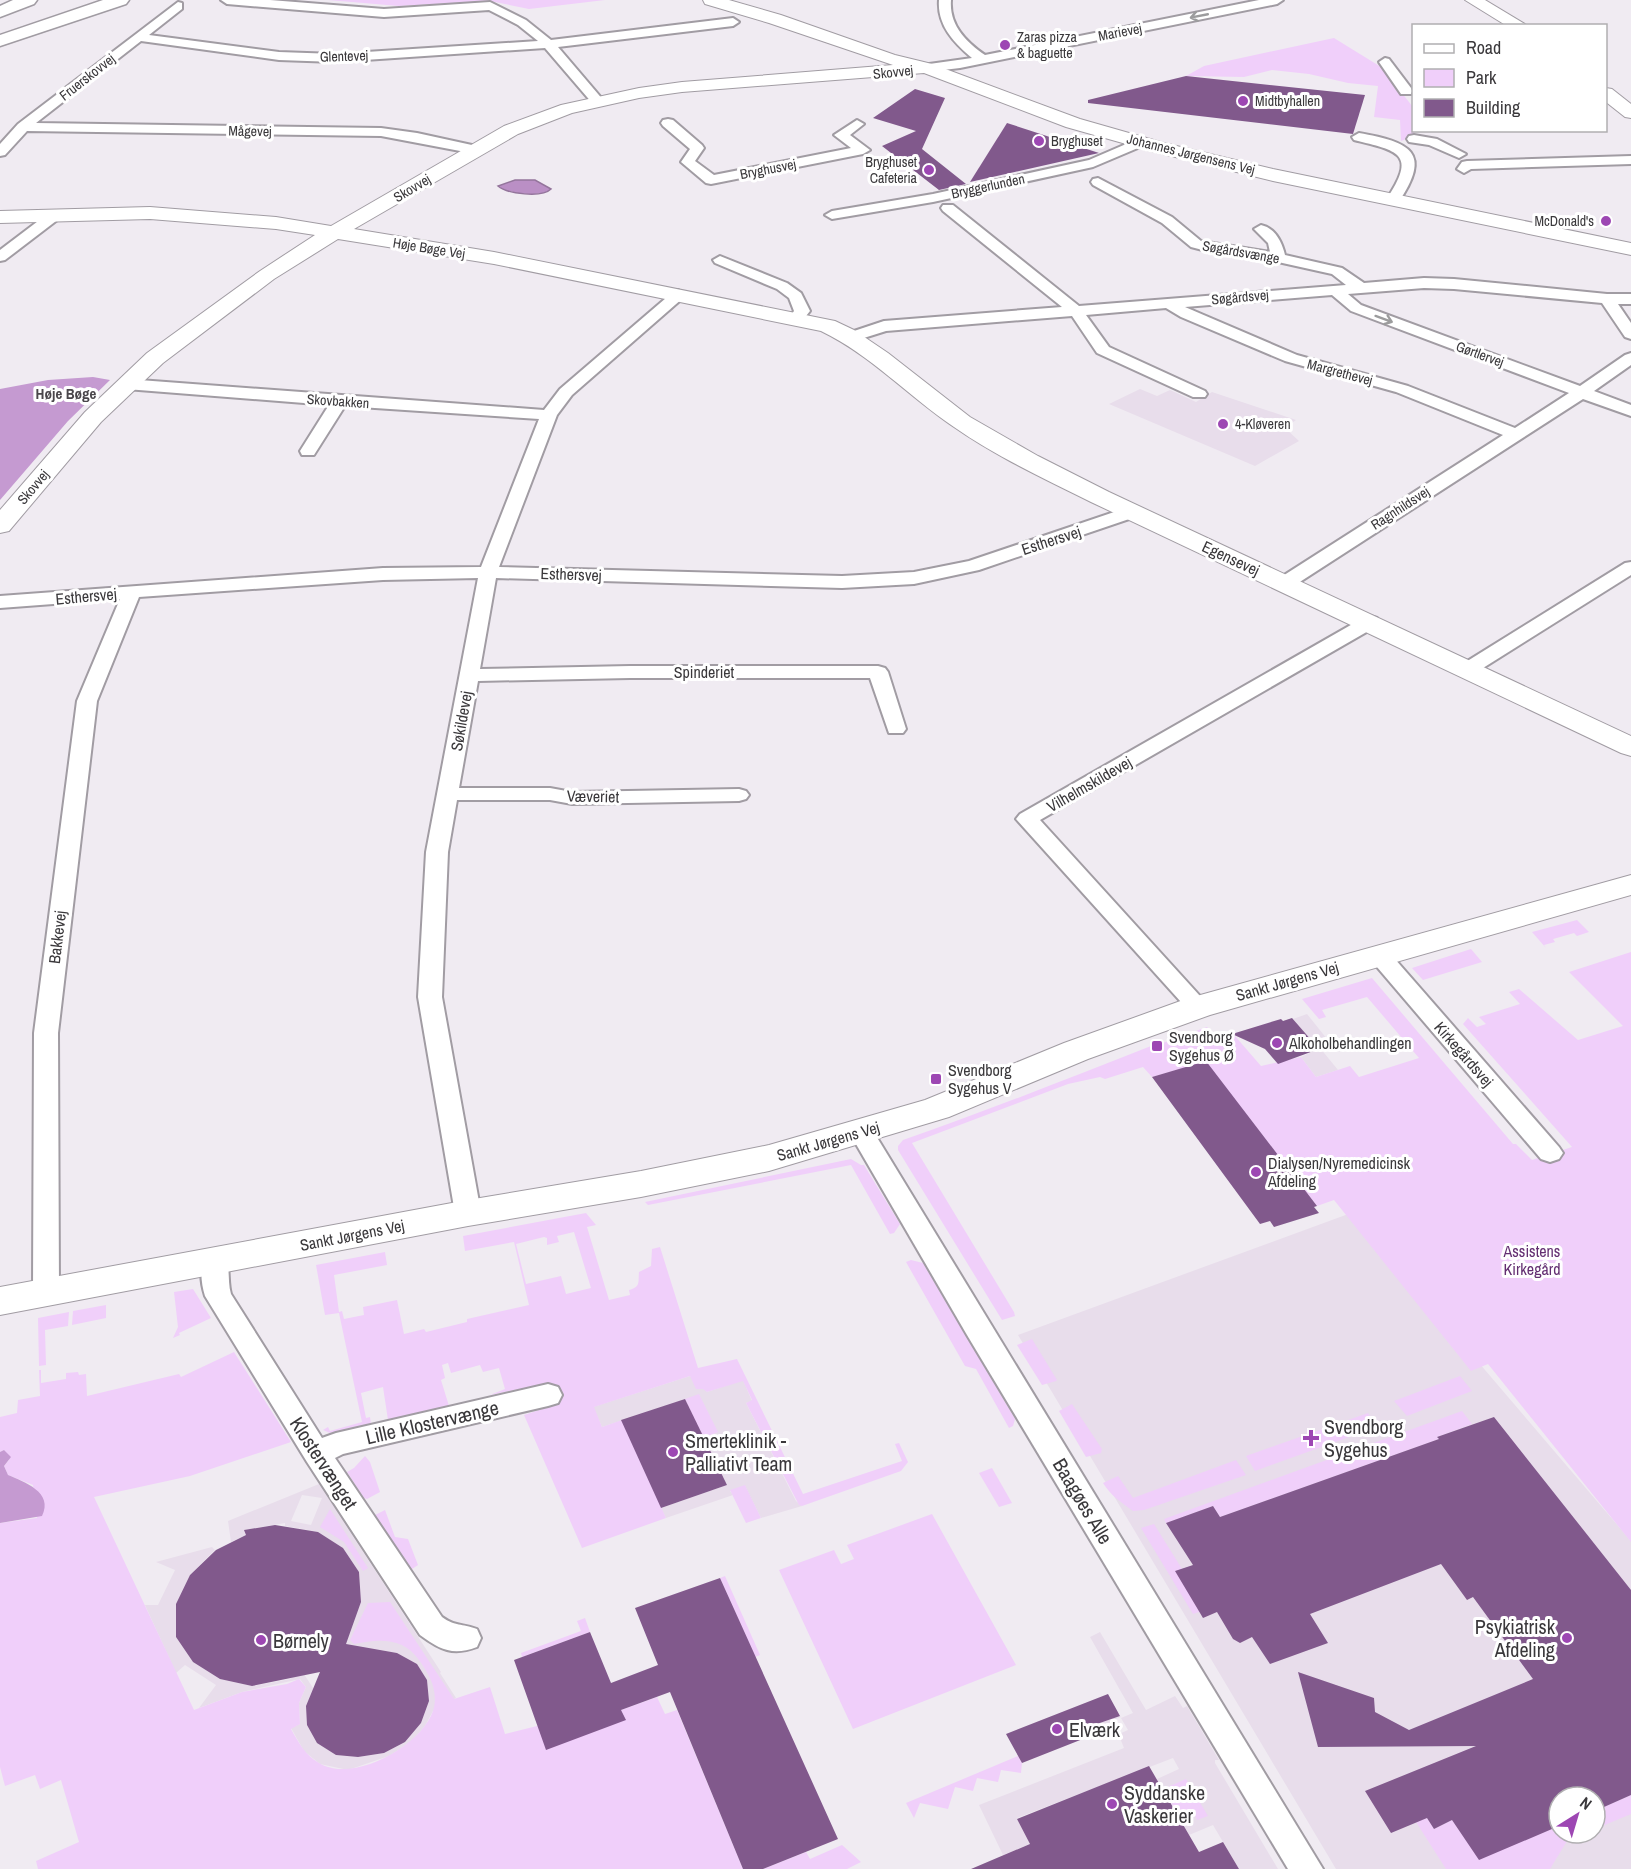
<svg xmlns="http://www.w3.org/2000/svg" width="1631" height="1869" viewBox="0 0 1631 1869" font-family="'Archivo Narrow',sans-serif">
	<rect width="100%" height="100%" fill="#f0ebf2"/>
	<g fill="#e8ddeb" fill-rule="evenodd">
		<path d="M1140,389L1157,396L1170,390L1196,402L1212,392L1296,420L1285,428L1299,441L1255,466L1109,404Z"/>
		<path d="M1307,1014L1331,1044L1320,1048L1338,1070L1316,1077L1301,1057L1318,1049L1293,1019Z"/>
		<path d="M1351,1213L1631,1541V1869H1336L1018,1335ZM1559,1797H1595V1833H1559Z"/>
		<path d="M690,1376L707,1392L743,1380L752,1401L746,1403L796,1501L802,1506L761,1518L745,1486L730,1491L733,1495L666,1518L661,1508L727,1485L703,1438L717,1432L699,1395L602,1427L593,1407Z"/>
		<path d="M319,1484L441,1672L440,1673L456,1698L433,1711L425,1726L411,1742L389,1756L348,1770L320,1764L304,1751L291,1728L300,1724L299,1703L306,1687L300,1679L242,1692L199,1708L216,1685L185,1665L176,1673L145,1605H158L175,1570L156,1562L212,1547L215,1550L190,1575L176,1637L193,1662L220,1679L252,1686L290,1679L302,1671L313,1688L336,1755L358,1757L384,1753L405,1742L421,1723L429,1701L427,1680L417,1664L397,1653L374,1649L355,1652L341,1642L350,1633L361,1602L359,1572L343,1548L318,1532L285,1526V1523L245,1530L246,1535L231,1542L228,1521ZM302,1495L322,1498L311,1525L291,1521Z"/>
		<path d="M1100,1632L1146,1710L1175,1696L1183,1708L1187,1706L1219,1760H1215V1763L1278,1869H1239L1213,1825L1189,1835L1182,1821L1195,1816L1186,1780L1163,1789L1157,1779L1179,1769L1173,1758L1017,1818L1030,1844L1003,1855L979,1805L1124,1748L1120,1738L1098,1733L1094,1725L1120,1716L1121,1717L1111,1721L1119,1734L1128,1730L1121,1718L1133,1713L1090,1637Z"/>
	</g>
	<g fill="#f0cffa" fill-rule="evenodd">
		<path d="M328,0H605L529,9L490,1L399,6Z"/>
		<path d="M1334,38L1381,67L1413,107L1414,130L1416,131L1409,138L1401,141L1400,120L1374,117L1378,86L1348,83L1309,74L1272,70L1244,77L1186,76L1204,66Z"/>
		<path d="M1577,920L1589,932L1577,936L1574,933L1553,939L1555,942L1544,945L1546,948L1532,932Z"/>
		<path d="M1471,949L1482,962L1423,980L1412,968Z"/>
		<path d="M1631,952V1542L1488,1364L1471,1371L1334,1200L1317,1206L1206,1062L1152,1077L1143,1067L1105,1079L1100,1077L1068,1084L912,1143L1014,1312L1015,1316L1002,1320L898,1150V1146L903,1140C987,1111 1069,1078 1151,1046L1154,1050L1162,1047L1160,1044L1207,1027L1220,1042L1235,1036L1261,1066L1301,1057L1316,1077L1350,1066L1359,1077L1419,1058L1367,997L1322,1010L1326,1017L1319,1019L1302,999L1372,978L1513,1144H1516L1532,1160L1572,1147L1463,1024L1468,1018L1477,1027L1486,1024L1479,1017L1520,1004L1509,992L1519,989L1578,1040L1623,1026L1569,972Z"/>
		<path d="M851,1159L861,1165H864L900,1224L894,1233L890,1234L851,1165L648,1205L645,1202Z"/>
		<path d="M586,1213L596,1225L587,1227L609,1300L630,1295L629,1290C641,1287 638,1282 639,1272L651,1266L652,1249L660,1247L698,1368L737,1359L803,1494L902,1461L895,1444L899,1443L908,1462L901,1471L802,1506L799,1505L746,1403L752,1400L743,1381L707,1392L703,1389H696L690,1376L594,1407L602,1427L622,1420L666,1518L582,1548L524,1415L551,1406L545,1384L490,1395L505,1389L499,1368L483,1372L480,1365L451,1373L448,1363L442,1365L445,1378L441,1380L449,1406L388,1420L383,1387L361,1393L366,1418L370,1417L371,1424L330,1433L323,1430L328,1427L330,1431L362,1422L339,1313L325,1315L316,1265L385,1252L387,1265L334,1275L339,1312L342,1311L344,1319L364,1315L363,1307L397,1300L404,1334L424,1329L426,1332L467,1322V1319L529,1305L514,1242L465,1251L463,1236ZM574,1232L591,1288L566,1294L561,1276L526,1284L516,1244L544,1237L547,1238V1245L559,1242L557,1236Z"/>
		<path d="M911,1260L923,1263L1015,1419L1013,1426L1009,1428L976,1369L965,1366L906,1262Z"/>
		<path d="M193,1289L211,1318L179,1333L180,1335L173,1338L178,1327L174,1292Z"/>
		<path d="M106,1305V1318L72,1325L73,1311Z"/>
		<path d="M69,1312L68,1326L45,1330L46,1365L39,1366L38,1318Z"/>
		<path d="M1032,1339L1057,1380L1056,1381L1042,1385L1017,1345Z"/>
		<path d="M234,1352L291,1442L190,1476L94,1497L194,1710L242,1692L287,1684L299,1679L306,1687L299,1703L300,1724L291,1729C299,1743 305,1755 319,1763C353,1784 421,1746 433,1711C439,1692 430,1675 419,1660C403,1637 379,1639 354,1644L350,1640L368,1603L390,1602L454,1699L490,1687L505,1734L537,1726L621,1710L657,1697L665,1714L677,1710L743,1869H38L36,1861L79,1842L61,1780L40,1789L35,1775L5,1786L0,1767V1523L37,1518L33,1485L8,1475L4,1466L9,1460L4,1450L0,1452V1417L17,1413L18,1400L40,1396L39,1370H41V1383L66,1379V1373L78,1372L79,1375L86,1374L87,1396L179,1374L181,1377Z"/>
		<path d="M1460,1376L1472,1391L1407,1416L1394,1401Z"/>
		<path d="M699,1394L718,1432L703,1438L685,1399Z"/>
		<path d="M1072,1404L1102,1449L1101,1453L1086,1457L1059,1411Z"/>
		<path d="M1462,1411L1472,1424L1437,1437L1439,1439L1220,1517L1213,1506L1166,1523L1164,1519Z"/>
		<path d="M1368,1413L1377,1427L1255,1471L1246,1456Z"/>
		<path d="M365,1456L370,1462L380,1492L367,1499L364,1498L347,1472L354,1468Z"/>
		<path d="M1236,1460L1246,1475L1144,1510L1133,1511C1121,1502 1111,1496 1103,1483L1118,1476L1133,1498Z"/>
		<path d="M992,1468L1012,1503L999,1507L979,1473Z"/>
		<path d="M745,1485L761,1518L746,1523L730,1490Z"/>
		<path d="M330,1509L368,1568L363,1571L344,1542L320,1527Z"/>
		<path d="M385,1510L395,1537L408,1539L418,1565L412,1569L408,1567L375,1515Z"/>
		<path d="M932,1514L1016,1665L853,1729L779,1570L834,1550L841,1564L854,1559L847,1545Z"/>
		<path d="M1154,1524L1182,1569L1199,1612L1193,1614L1141,1528Z"/>
		<path d="M725,1576L760,1655L755,1657L720,1578Z"/>
		<path d="M585,1618L590,1632L522,1657L521,1653L581,1631L577,1621Z"/>
		<path d="M1018,1756L1022,1763L1021,1773L1001,1770L998,1782L977,1778L973,1791L955,1787L948,1809L920,1803L914,1818L906,1803Z"/>
		<path d="M1186,1779L1208,1816L1197,1820L1195,1816L1182,1821L1163,1789Z"/>
		<path d="M1631,1795V1814L1595,1829V1811Z"/>
		<path d="M1427,1818L1434,1829L1452,1820L1479,1859L1559,1826V1833H1585L1567,1841L1550,1869H1446L1416,1822Z"/>
		<path d="M842,1845L861,1862L847,1869H763L806,1852L810,1859Z"/>
	</g>
	<g fill="#c59ad1">
		<path d="M93,377L110,380L68,421L0,500V389L48,380Z"/>
		<path d="M4,1450L11,1457L4,1466L8,1475C24,1482 54,1492 42,1516L0,1523V1452Z"/>
	</g>
	<path fill="#ba8fc5" stroke="#94759c" stroke-width="1.5" d="M515,180H535L551,189C542,198 507,194 498,186Z"/>
	<g fill="#81598c">
		<path d="M1186,76L1365,95L1353,134L1088,103V100Z"/>
		<path d="M915,89L945,98L922,149L966,184L939,190L882,146L916,131L873,118Z"/>
		<path d="M1007,123L1099,153L970,182Z"/>
		<path d="M1292,1018L1319,1049L1278,1064L1265,1049L1232,1034L1281,1019L1283,1021Z"/>
		<path d="M1206,1061L1317,1206L1314,1207L1319,1213L1274,1227L1270,1221L1260,1224L1152,1077Z"/>
		<path d="M685,1399L727,1485L661,1508L621,1420Z"/>
		<path d="M1494,1417L1631,1590V1795L1595,1811V1797H1559V1826L1479,1860L1452,1820L1434,1829L1427,1818L1391,1833L1365,1791L1476,1746L1318,1747L1298,1672L1374,1698L1375,1712L1409,1730L1533,1679L1473,1597L1467,1600L1441,1564L1310,1614L1328,1643L1270,1664L1252,1637L1240,1643L1233,1639L1217,1612L1203,1618L1175,1571L1193,1565L1166,1523L1213,1506L1220,1517L1439,1439L1437,1437Z"/>
		<path d="M275,1525L318,1532L343,1548L359,1572L361,1602L346,1644L397,1653L417,1664L427,1680L429,1701L421,1723L405,1742L384,1753L358,1757L336,1755L317,1743L307,1725L306,1706L320,1672L252,1686L220,1679L193,1662L176,1637V1604L190,1575L216,1550L246,1535L244,1530Z"/>
		<path d="M720,1578L838,1839L763,1869H743L670,1692L621,1710L626,1720L546,1750L514,1660L590,1632L611,1683L658,1665L635,1608Z"/>
		<path d="M1108,1694L1120,1716L1094,1725L1098,1733L1022,1763L1006,1734Z"/>
		<path d="M1149,1766L1199,1852L1223,1842L1239,1869H971L1030,1844L1017,1819Z"/>
	</g>
	<g fill="none" stroke-linecap="round" stroke-linejoin="round">
		<defs>
			<g id="street">
				<path d="M221,0H270L384,9L490,2L526,20L551,40L733,18L739,22L733,26L558,47L604,101L598,105L593,104L545,48L335,62L279,60L141,41L36,123L381,128L417,133L481,147L483,150L476,154L381,136L27,131L5,155L0,156V144L18,124L178,2L182,3V9L149,35L279,52L335,54L538,41L518,25L489,10L384,17L227,4Z"/>
				<path d="M939,0H951C949,25 966,42 985,55L1259,0H1283L1277,4L960,68L926,72L922,71L920,68L922,65L972,58C954,43 937,25 939,0Z"/>
				<path d="M1385,58L1389,59L1411,88L1412,91L1411,94H1401L1379,62Z"/>
				<path d="M668,119L673,120L702,145L704,148L695,161L714,175L851,148L834,135L857,120L864,124L850,135L870,150L863,154L711,184L706,183L681,162L690,149L663,126L661,123L663,120Z"/>
				<path d="M1359,133C1410,142 1433,152 1398,203H1388L1386,200C1418,153 1398,151 1354,140L1352,137Z"/>
				<path d="M1414,135L1437,139L1466,154L1459,158L1429,145L1409,142L1407,139L1409,136Z"/>
				<path d="M1140,138L1147,142L1145,145L1093,167L933,202L832,219L825,215L832,211L933,194L1089,160Z"/>
				<path d="M1631,156V164L1471,169L1464,173L1457,169L1462,162L1467,161Z"/>
				<path d="M1098,178L1172,217L1201,241L1270,252L1268,243L1254,229L1261,225C1275,228 1282,242 1285,255L1342,268L1364,283L1424,278L1454,279L1607,294H1631V304H1618L1631,323V339L1625,337L1602,303L1454,289L1424,288L1348,294L1361,305L1580,386L1625,355L1631,353V365L1594,391L1631,405V416L1583,399L1292,587H1278L1276,583L1278,579L1503,435L1396,392L1285,361L1181,317L1166,308L1086,315L1109,347L1205,391L1207,394L1205,397H1193L1097,353L1072,316L886,331L851,342L843,337L845,334L884,321L1062,307L943,211L941,208L943,205H953L1079,306L1346,285L1332,274L1278,262L1218,254L1191,247L1162,223L1093,185L1091,182L1093,179ZM1332,295L1351,311L1569,393L1515,428L1408,386L1297,355L1185,307Z"/>
				<path d="M55,211L60,212L62,215L60,218L5,260L0,261V250L50,212Z"/>
				<path d="M720,256L787,283L801,293L810,311L802,321L797,323L789,318L794,311L789,298L777,289L715,263L713,260Z"/>
				<path d="M678,290L686,295L683,298L572,395L557,415L499,567L842,576L914,572L969,561L1126,508H1138L1141,512L1138,516L979,570L914,584L842,588L496,578L480,669L630,666H878L885,668L888,672L906,729L903,733H889L870,678H630L478,681L459,788H550L572,792L739,789L746,791L749,795L746,799L739,801L572,804L550,800H457L448,852L442,997L481,1213L477,1220L468,1222L459,1220L455,1213L418,997L426,852L478,578L383,580L139,597L97,701L58,1033L59,1292L55,1299L46,1302L37,1299L33,1292L34,1033L77,701L120,599L0,608V596L383,568L481,567L539,419L345,406L314,455H302L300,451L329,405L126,389L118,384L126,379L544,410L560,389L673,292Z"/>
				<path d="M1631,562V575L1475,673H1461L1458,669L1461,665L1625,563Z"/>
				<path d="M1370,616L1377,618L1379,622L1377,626L1040,820L1210,1007L1206,1012L1198,1015L1190,1012L1016,819L1020,814L1363,618Z"/>
				<path d="M1379,948L1387,950L1559,1147L1563,1153L1559,1159L1550,1162L1541,1159L1371,960L1368,955L1371,950Z"/>
				<path d="M861,1123L870,1126L1323,1869H1288L967,1335L849,1132L852,1126Z"/>
				<path d="M215,1250L224,1253C231,1265 227,1281 231,1294L322,1438L336,1433L548,1384L558,1387L562,1395L558,1403L548,1406L343,1454L335,1458L442,1617C456,1627 461,1623 477,1629L481,1638L477,1647C453,1656 440,1650 420,1635L307,1462L205,1296C201,1283 199,1266 206,1253Z"/>
			</g>
			<g id="secondary">
				<path d="M703,0H729L781,15L895,55L932,64L1080,119L1164,143L1273,169L1631,243V255L1273,181L1151,151L1066,127L924,73L682,92L639,98L572,113L518,134L354,229L494,252L835,321L854,330L888,353L970,417L1038,456L1109,492L1631,736V756L1621,753L1091,502C1045,479 997,457 954,427C908,396 871,355 821,331L494,264L338,239L274,279L163,363L101,422L9,531L0,533V510L85,412L147,353L260,271L315,235L276,229L150,219L0,223V211L150,207L276,217L331,226L504,126L561,105L639,88L682,82L893,65L769,23L705,4Z"/>
				<path d="M1465,0H1485L1528,26H1507Z"/>
				<path d="M1606,88L1612,89L1631,104V118L1625,117L1606,102Z"/>
				<path d="M1631,875V895L1210,1015L1088,1059L949,1117L769,1171L641,1197L468,1226L0,1315V1287L468,1200L641,1171L769,1145L925,1100L1064,1043L1186,999Z"/>
			</g>
			<g id="primary">
				<path d="M13,0H37L34,4L0,17V6Z"/>
				<path d="M103,0H129L126,4L0,46V35Z"/>
			</g>
		</defs>
		<use href="#street" stroke="#a19ca3" stroke-width="4"/>
		<use href="#secondary" stroke="#a19ca3" stroke-width="2"/>
		<use href="#primary" stroke="#a19ca3" stroke-width="3"/>
		<use href="#street" fill="#fff" fill-rule="evenodd"/>
		<use href="#secondary" fill="#fff" fill-rule="evenodd"/>
		<use href="#primary" fill="#fff" fill-rule="evenodd"/>
	</g>
	<defs><path id="oneway-shaft" d="M-6 0H5M1.5-3L5.5 0L1.5 3" fill="none" stroke-width="1.6" stroke-linecap="round" stroke-linejoin="round" transform="scale(1.5)"/></defs>
	<g stroke="#9c9c9d">
		<use href="#oneway-shaft" transform="translate(1199 16) rotate(169)"/>
		<use href="#oneway-shaft" transform="translate(1384 319) rotate(20)"/>
	</g>
	<g fill="#9d47b3" stroke="#fff" stroke-width="2">
		<circle cx="1005" cy="45" r="6"/>
		<circle cx="1243" cy="101" r="6"/>
		<circle cx="1039" cy="141" r="6"/>
		<circle cx="929" cy="170" r="6"/>
		<circle cx="1606" cy="221" r="6"/>
		<circle cx="1223" cy="424" r="6"/>
		<circle cx="1277" cy="1043" r="6"/>
		<rect x="1151" y="1040" width="12" height="12" rx="3"/>
		<rect x="930" y="1073" width="12" height="12" rx="3"/>
		<circle cx="1256" cy="1172" r="6"/>
		<path d="M1308 1429h6v6h6v6h-6v6h-6v-6h-6v-6h6z"/>
		<circle cx="673" cy="1452" r="6"/>
		<circle cx="1567" cy="1638" r="6"/>
		<circle cx="261" cy="1640" r="6"/>
		<circle cx="1057" cy="1729" r="6"/>
		<circle cx="1112" cy="1804" r="6"/>
	</g>
	<g text-anchor="middle" dominant-baseline="central" stroke-width="6" stroke-linejoin="round" paint-order="stroke">
		<g font-size="14" fill="#3a383b" stroke="#fff">
			<text transform="translate(1120 32) rotate(-11)">Marievej</text>
			<text transform="translate(344 56) rotate(-2)">Glentevej</text>
			<text transform="translate(893 72) rotate(-6)">Skovvej</text>
			<text transform="translate(87 77) rotate(-38)">Fruerskovvej</text>
			<text transform="translate(250 131) rotate(1)">Mågevej</text>
			<text transform="translate(1191 154) rotate(14)">Johannes Jørgensens Vej</text>
			<text transform="translate(768 169) rotate(-11)">Bryghusvej</text>
			<text transform="translate(988 186) rotate(-12)">Bryggerlunden</text>
			<text transform="translate(412 188) rotate(-31)">Skovvej</text>
			<text transform="translate(429 248) rotate(9)">Høje Bøge Vej</text>
			<text transform="translate(1241 252) rotate(10)">Søgårdsvænge</text>
			<text transform="translate(1240 297) rotate(-5)">Søgårdsvej</text>
			<text transform="translate(1480 354) rotate(20)">Gørtlervej</text>
			<text transform="translate(1340 372) rotate(15)">Margrethevej</text>
			<text transform="translate(338 401) rotate(4)">Skovbakken</text>
			<text transform="translate(33 487) rotate(-50)">Skovvej</text>
			<text transform="translate(1400 508) rotate(-33)">Ragnhildsvej</text>
		</g>
		<g font-size="14" fill="#3a383b" stroke="#fff" text-anchor="start">
			<text x="1017" y="37">Zaras pizza<tspan x="1017" dy="16">&amp; baguette</tspan></text>
			<text x="1255" y="101">Midtbyhallen</text>
			<text x="1051" y="141">Bryghuset</text>
			<text x="917" y="162" text-anchor="end">Bryghuset<tspan x="917" dy="16">Cafeteria</tspan></text>
			<text x="1594" y="221" text-anchor="end">McDonald's</text>
			<text x="1235" y="424">4-Kløveren</text>
		</g>
		<g font-size="15" font-weight="bold" fill="#4a464b" stroke="#fff">
			<text x="66" y="393">Høje Bøge</text>
		</g>
		<g font-size="16" fill="#3a383b" stroke="#fff">
			<text transform="translate(1051 540) rotate(-18)">Esthersvej</text>
			<text transform="translate(1231 558) rotate(25)">Egensevej</text>
			<text transform="translate(571 574) rotate(2)">Esthersvej</text>
			<text transform="translate(86 596) rotate(-5)">Esthersvej</text>
			<text x="704" y="672">Spinderiet</text>
			<text transform="translate(461 721) rotate(-80)">Søkildevej</text>
			<text transform="translate(1089 784) rotate(-30)">Vilhelmskildevej</text>
			<text transform="translate(593 796) rotate(1)">Væveriet</text>
			<text transform="translate(57 937) rotate(-83)">Bakkevej</text>
			<text transform="translate(1287 981) rotate(-16)">Sankt Jørgens Vej</text>
			<text transform="translate(1464 1054) rotate(49)">Kirkegårdsvej</text>
			<text transform="translate(828 1141) rotate(-16)">Sankt Jørgens Vej</text>
			<text transform="translate(352 1235) rotate(-11)">Sankt Jørgens Vej</text>
		</g>
		<g font-size="16" fill="#3a383b" stroke="#fff" text-anchor="start">
			<text x="1169" y="1037">Svendborg<tspan x="1169" dy="18">Sygehus Ø</tspan></text>
			<text x="1289" y="1043">Alkoholbehandlingen</text>
			<text x="948" y="1070">Svendborg<tspan x="948" dy="18">Sygehus V</tspan></text>
			<text x="1268" y="1163">Dialysen/Nyremedicinsk<tspan x="1268" dy="18">Afdeling</tspan></text>
		</g>
		<g font-size="16" fill="#632e71" stroke="#fff">
			<text x="1532" y="1251">Assistens<tspan x="1532" dy="18">Kirkegård</tspan></text>
		</g>
		<g font-size="20" fill="#3a383b" stroke="#fff">
			<text transform="translate(432 1422) rotate(-13)">Lille Klostervænge</text>
			<text transform="translate(324 1463) rotate(57)">Klostervænget</text>
			<text transform="translate(1083 1501) rotate(59)">Baagøes Alle</text>
		</g>
		<g font-size="20" fill="#3a383b" stroke="#fff" text-anchor="start">
			<text x="1324" y="1426">Svendborg<tspan x="1324" dy="23">Sygehus</tspan></text>
			<text x="685" y="1440">Smerteklinik -<tspan x="685" dy="23">Palliativt Team</tspan></text>
			<text x="1555" y="1626" text-anchor="end">Psykiatrisk<tspan x="1555" dy="23">Afdeling</tspan></text>
			<text x="273" y="1640">Børnely</text>
			<text x="1069" y="1729">Elværk</text>
			<text x="1124" y="1792">Syddanske<tspan x="1124" dy="23">Vaskerier</tspan></text>
		</g>
	</g>
	<rect x="1412" y="24" width="195" height="108" fill="#ffffff" stroke="#b0afb1" stroke-width="1.5"/>
	<rect x="1424" y="44" width="30" height="9" fill="#ffffff" stroke="#b0afb1" stroke-width="1.5"/>
	<text x="1466" y="54" font-size="18" fill="#3a383b">Road</text>
	<rect x="1424" y="69" width="30" height="18" fill="#f0cffa" stroke="#b0afb1" stroke-width="1.5"/>
	<text x="1466" y="84" font-size="18" fill="#3a383b">Park</text>
	<rect x="1424" y="99" width="30" height="18" fill="#81598c" stroke="#b0afb1" stroke-width="1.5"/>
	<text x="1466" y="114" font-size="18" fill="#3a383b">Building</text>
	<g transform="translate(1577 1815) rotate(37)"><circle r="28" fill="#ffffff" stroke="#b0afb1" stroke-width="1.5"/>
	<path d="M0-4.5L10 22L0 15L-10 22Z" fill="#9d47b3"/>
	<text y="-9" font-size="16" font-weight="bold" text-anchor="middle" fill="#3a383b">N</text>
	</g>
</svg>
